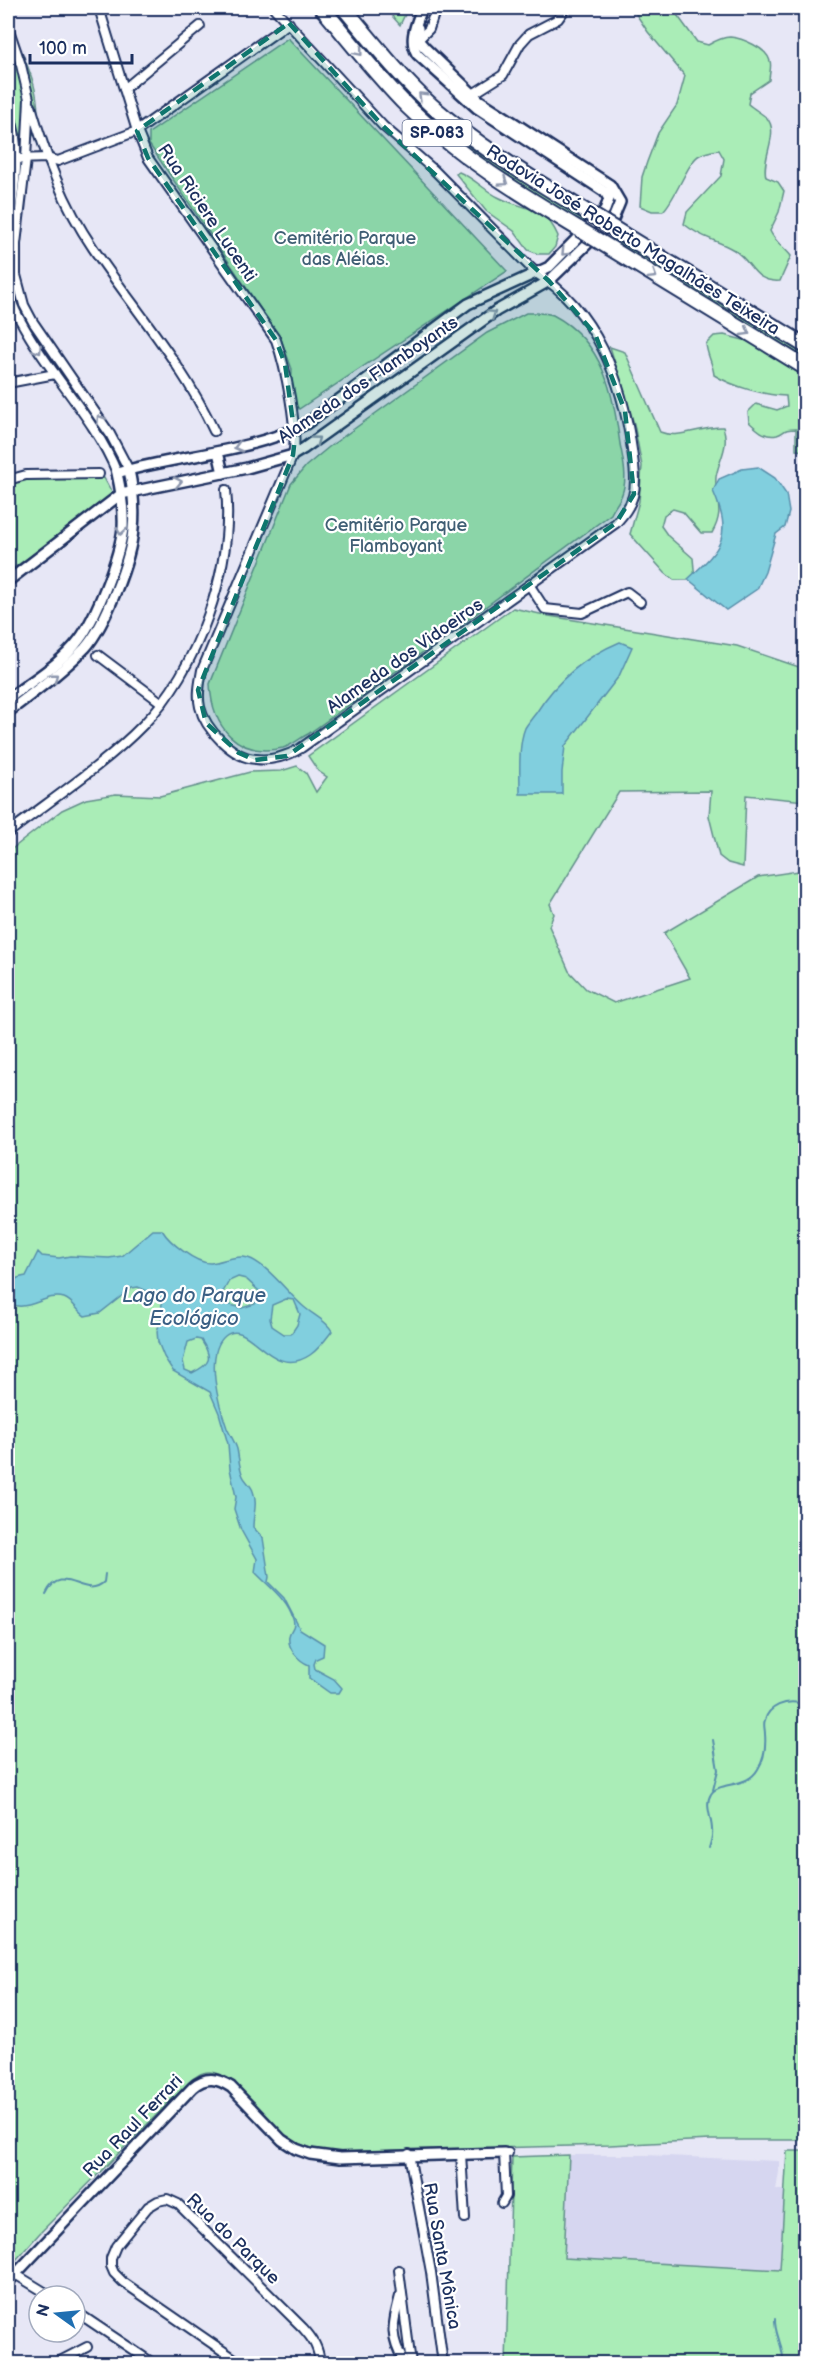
<svg xmlns="http://www.w3.org/2000/svg" width="813" height="2371" viewBox="0 0 813 2371" font-family="'Balsamiq Sans',sans-serif">
	<rect width="100%" height="100%" fill="#e7e7f6"/>
	<filter id="ink" filterUnits="userSpaceOnUse"><feTurbulence type="fractalNoise" baseFrequency=".0167" numOctaves="2"/><feDisplacementMap in="SourceGraphic" scale="12" xChannelSelector="R" yChannelSelector="G"/><feConvolveMatrix kernelMatrix="1 2 1 2 8 2 1 2 1" color-interpolation-filters="sRGB"/></filter>
	<g filter="url(#ink)">
		<path fill="#d6d6f0" d="M569,2155H645L779,2161V2172L776,2190H785L780,2270L564,2258Z"/>
		<g fill="#aaedb7" stroke="#628e8a" stroke-width="1.5">
			<path d="M326,8H338L398,77L589,220L584,227L515,185L426,119Z"/>
			<path d="M385,8H408L400,25Z"/>
			<path d="M632,8H672L697,42L708,45C715,41 722,37 730,37C742,38 767,48 770,61C772,66 769,75 769,80L750,93L748,104C754,109 761,113 767,118C780,133 761,158 766,177L778,182L784,191L779,212L770,231C775,242 783,246 791,256L780,281C753,283 753,262 734,250C716,239 702,239 684,224L687,212L721,176L724,159L719,150C713,151 705,152 700,155C688,160 676,199 663,211H652L640,206L642,177L647,162L658,133L677,105L685,76L648,32Z"/>
			<path d="M8,21C23,56 46,95 35,135L25,139C0,117 8,54 8,21Z"/>
			<path d="M288,38L507,271L299,409L291,399L292,369L281,339L149,144V133Z"/>
			<path d="M459,172C474,178 484,190 498,197C525,211 544,204 558,236L555,247L549,254H538L528,250L514,231L486,211L456,174Z"/>
			<path d="M615,235L805,351V363L609,242Z"/>
			<path d="M526,313C534,313 546,312 553,315C604,342 613,393 620,444C623,460 628,478 622,494C620,501 614,507 611,514L454,630L308,734C300,738 291,746 283,748C237,758 212,727 210,684L291,484L306,466L329,447L487,333Z"/>
			<path d="M724,335L755,343L805,370V451L796,450V429C782,429 786,432 777,435C765,438 757,429 749,422L748,412L756,404L777,410L787,406L786,396C763,395 734,387 714,375C713,364 707,355 706,344L714,336Z"/>
			<path d="M610,347L625,352L660,432C680,440 701,426 723,427C730,446 719,459 716,477C714,500 726,509 712,533H701L683,512L673,509L664,515L661,526L668,536L693,558L695,580H674L665,573L630,534L639,501L642,466L634,424Z"/>
			<path d="M104,478L114,496L8,572V485L20,479Z"/>
			<path d="M513,608L549,616L737,646L805,669V801L746,795L743,867L728,863L719,856L709,816L711,791L619,792L550,904L554,914L549,926L569,971L586,989L614,1003L690,978L664,933L758,877L805,870V2130L800,2140H710L610,2145L327,2152C310,2148 296,2144 281,2133C262,2118 230,2064 203,2073C199,2074 195,2078 191,2080L39,2234L8,2269V852L62,810L86,799L116,794L160,796L250,772L281,771L297,766L306,773L316,792L327,777L318,771L308,756Z"/>
			<path d="M787,2151H805V2363H506L512,2157L569,2155L564,2258L780,2270Z"/>
		</g>
		<g fill="#81cfde" stroke="#588fab" stroke-width="1.5" fill-rule="evenodd">
			<path d="M758,467L775,478L786,494L789,512L785,527L776,534L765,572L757,589L726,610L688,579C722,548 733,536 713,491L719,479L742,469Z"/>
			<path d="M620,642L632,647L619,676L565,746L562,772V794H520C520,775 518,745 525,728C528,723 532,718 536,713C557,680 584,657 620,642Z"/>
			<path d="M153,1230H162C169,1242 196,1264 211,1263C221,1262 233,1256 243,1257C263,1258 289,1295 304,1307C313,1315 326,1320 332,1331C326,1339 319,1349 310,1355C270,1382 249,1316 225,1336C204,1354 219,1406 227,1428C230,1435 235,1442 237,1449C239,1458 239,1467 243,1476C245,1481 251,1485 253,1491C258,1504 253,1514 253,1527L263,1538L269,1577L268,1582L284,1598L300,1629L324,1644L323,1656L316,1659L314,1664L315,1669L334,1679L342,1688L339,1693H330L309,1678V1665C299,1661 287,1649 289,1636C290,1629 296,1628 293,1619C287,1599 269,1587 255,1572L257,1559L241,1530L234,1509L236,1497L230,1469L228,1444L219,1413L210,1392L173,1371L164,1357L158,1342L157,1331L161,1319L162,1302L158,1296L138,1287L132,1288L100,1313L85,1316C77,1311 73,1301 64,1298C48,1293 34,1308 18,1306C4,1305 5,1288 13,1281C17,1277 21,1277 26,1276L38,1252L42,1256L59,1258L70,1256L109,1258L122,1256ZM238,1277L246,1279L259,1291L255,1304L242,1308L227,1304L222,1294L229,1281ZM286,1299L294,1300L300,1314L297,1325L291,1334H284L272,1326L270,1319L272,1305ZM196,1339L201,1340C213,1358 211,1364 192,1373L185,1370L183,1361L188,1342Z"/>
		</g>
		<g fill="none" stroke-linecap="round" stroke-linejoin="round">
			<g stroke="#588fab" stroke-width="2">
				<path d="M46,1594C62,1561 84,1601 104,1582L105,1574"/>
				<path d="M713,1790L718,1770L713,1740"/>
				<path d="M709,1848C711,1842 713,1836 712,1830C712,1818 704,1805 711,1794C719,1781 747,1789 758,1769C765,1758 766,1746 765,1734C765,1729 763,1724 765,1720C769,1706 786,1700 799,1703"/>
				<path d="M775,2319C774,2335 785,2347 783,2364"/>
			</g>
			<defs>
				<g id="minor">
					<path d="M99,8L137,131L148,158L276,340C285,365 299,431 293,455L202,670C200,682 197,694 200,707C205,729 233,758 256,759C271,761 288,756 301,748L616,523C623,515 630,507 633,496C637,482 634,465 632,450C623,383 596,309 536,273L434,170L383,126L274,8"/>
					<path d="M8,27L21,65L29,99L26,159L16,244V275L24,305L33,322L110,434L129,470"/>
					<path d="M418,40L429,29L436,8"/>
					<path d="M124,89L200,26"/>
					<path d="M473,94L503,75L520,44L529,34L558,19L563,12L561,8"/>
					<path d="M31,106C46,157 63,204 93,248C134,309 183,364 214,431"/>
					<path d="M8,110C24,148 13,194 8,234"/>
					<path d="M17,159L47,158L58,161L137,131L289,23"/>
					<path d="M8,287C11,306 20,320 30,337C58,383 97,423 117,473"/>
					<path d="M8,383L55,374"/>
					<path d="M8,480L26,475L99,474"/>
					<path d="M530,586L545,609L582,613L627,592L640,602"/>
					<path d="M98,655L162,703"/>
					<path d="M8,833C52,799 105,764 143,725C198,669 234,567 226,490"/>
					<path d="M409,2154L431,2272L443,2364"/>
					<path d="M461,2154L465,2218"/>
					<path d="M502,2203L506,2196L504,2153H508"/>
					<path d="M399,2270L411,2364"/>
					<path d="M15,2274L51,2296"/>
					<path d="M400,2296C392,2326 389,2336 405,2364"/>
					<path d="M75,2311L154,2364"/>
					<path d="M54,2364L87,2347"/>
					<path d="M242,2364L123,2282L114,2273L111,2266V2258L116,2246L148,2207L158,2201L167,2199L178,2204L303,2328C313,2339 319,2348 320,2364"/>
				</g>
				<g id="tertiary">
					<path d="M218,452L223,473"/>
					<path d="M8,581L121,494L247,468L293,455L303,449L496,311L549,281L613,219L620,202L610,185L479,100L425,48L418,40V28"/>
					<path d="M8,699C31,681 61,664 79,640C96,618 120,556 123,528C124,510 121,491 117,473C180,455 247,453 306,424L468,304L549,267L605,210L609,199L605,192L477,108L417,54C408,39 417,23 422,8"/>
					<path d="M8,712C34,692 62,672 85,648C105,626 131,559 133,529C135,509 133,489 129,470"/>
					<path d="M8,2282L193,2087C206,2076 217,2078 231,2087L282,2140L296,2149L310,2154L340,2158L504,2153"/>
				</g>
				<g id="motorway">
					<path d="M322,8C350,41 377,76 408,107C458,156 519,193 579,229"/>
					<path d="M344,8C372,41 399,76 432,106C480,148 536,181 590,214"/>
					<path d="M624,235L806,346"/>
					<path d="M610,248L806,368"/>
				</g>
			</defs>
			<use href="#minor" stroke="#1b2f5e" stroke-width="12"/>
			<use href="#tertiary" stroke="#1b2f5e" stroke-width="14"/>
			<use href="#motorway" stroke="#1b2f5e" stroke-width="18"/>
			<use href="#minor" stroke="#fff" stroke-width="8"/>
			<use href="#tertiary" stroke="#fff" stroke-width="9"/>
			<use href="#motorway" stroke="#fff" stroke-width="14"/>
			<defs>
				<g id="motorway-bridge">
					<path d="M590,214L624,235"/>
					<path d="M579,229L610,248"/>
				</g>
			</defs>
			<use href="#motorway-bridge" stroke="#1b2f5e" stroke-width="18" stroke-linecap="butt"/>
			<use href="#motorway-bridge" stroke="#fff" stroke-width="14"/>
		</g>
		<defs><path id="oneway-chevron" d="M-2-3.5L2.5 0L-2 3.5" fill="none" stroke-width="1.6" stroke-linecap="round" stroke-linejoin="round" transform="scale(1.5)"/></defs>
		<g stroke="#8d97ae">
			<use href="#oneway-chevron" transform="translate(359 52) rotate(50)"/>
			<use href="#oneway-chevron" transform="translate(422 96) rotate(-136)"/>
			<use href="#oneway-chevron" transform="translate(504 182) rotate(34)"/>
			<use href="#oneway-chevron" transform="translate(565 252) rotate(135)"/>
			<use href="#oneway-chevron" transform="translate(653 275) rotate(32)"/>
			<use href="#oneway-chevron" transform="translate(492 314) rotate(-34)"/>
			<use href="#oneway-chevron" transform="translate(746 332) rotate(31)"/>
			<use href="#oneway-chevron" transform="translate(38 350) rotate(57)"/>
			<use href="#oneway-chevron" transform="translate(100 419) rotate(-124)"/>
			<use href="#oneway-chevron" transform="translate(316 440) rotate(-36)"/>
			<use href="#oneway-chevron" transform="translate(238 447) rotate(165)"/>
			<use href="#oneway-chevron" transform="translate(178 482) rotate(-11)"/>
			<use href="#oneway-chevron" transform="translate(121 531) rotate(99)"/>
			<use href="#oneway-chevron" transform="translate(54 677) rotate(-38)"/>
		</g>
	</g>
	<path fill="#0f766e" fill-opacity="0.2" stroke="#0f766e" stroke-width="4.5" stroke-dasharray="12 8" stroke-linejoin="round" d="M289,23L383,126L549,281L595,334L625,411L634,494L616,523L287,756L255,760L239,753L206,723L198,690L293,455L295,437L285,364L276,340L148,158L137,131Z"/>
	<g text-anchor="middle" dominant-baseline="central" stroke-width="4.5" stroke-linejoin="round" paint-order="stroke">
		<rect fill="#fff" stroke="#5f6d8e" stroke-width="1.5" x="402.5" y="120" width="69" height="26" rx="4.5"/>
		<g font-size="16" font-weight="bold" fill="#1b2f5e">
			<text x="437" y="133">SP-083</text>
		</g>
		<g font-size="18" fill="#1b2f5e" stroke="#fff">
			<text transform="translate(207 213) rotate(56)">Rua Riciere Lucenti</text>
			<text transform="translate(633 240) rotate(32)">Rodovia José Roberto Magalhães Teixeira</text>
			<text transform="translate(368 380) rotate(-34)">Alameda dos Flamboyants</text>
			<text transform="translate(405 656) rotate(-35)">Alameda dos Vidoeiros</text>
			<text transform="translate(133 2126) rotate(-46)">Rua Raul Ferrari</text>
			<text transform="translate(233 2239) rotate(44)">Rua do Parque</text>
			<text transform="translate(442 2256) rotate(80)">Rua Santa Mônica</text>
		</g>
		<g font-size="18" fill="#3f5e74" stroke="#fff">
			<text x="345" y="238">Cemitério Parque<tspan x="345" dy="21">das Aléias.</tspan></text>
			<text x="396" y="525">Cemitério Parque<tspan x="396" dy="21">Flamboyant</tspan></text>
		</g>
		<g font-size="20" font-style="italic" fill="#3a5f84" stroke="#fff">
			<text x="194" y="1296">Lago do Parque<tspan x="194" dy="23">Ecológico</tspan></text>
		</g>
	</g>
	<rect width="813" height="2371" fill="none" stroke="#fff" stroke-width="30"/>
	<rect x="15" y="15" width="783" height="2341" fill="none" stroke="#1b2f5e" stroke-width="2" filter="url(#ink)"/>
	<g transform="translate(57 2314) rotate(285)"><circle r="28" fill="#ffffff" stroke="#a4acbf" stroke-width="1.5"/>
	<path d="M0-4.5L10 22L0 15L-10 22Z" fill="#1f6fb2"/>
	<text y="-9" font-size="16" font-weight="bold" text-anchor="middle" fill="#1b2f5e">N</text>
	</g>
	<path d="M30 54v9h102v-9" fill="none" stroke="#1b2f5e" stroke-width="3"/>
	<text x="39" y="54" font-size="18" fill="#1b2f5e" stroke="#ffffff" stroke-width="4.5" paint-order="stroke">100 m</text>
</svg>
